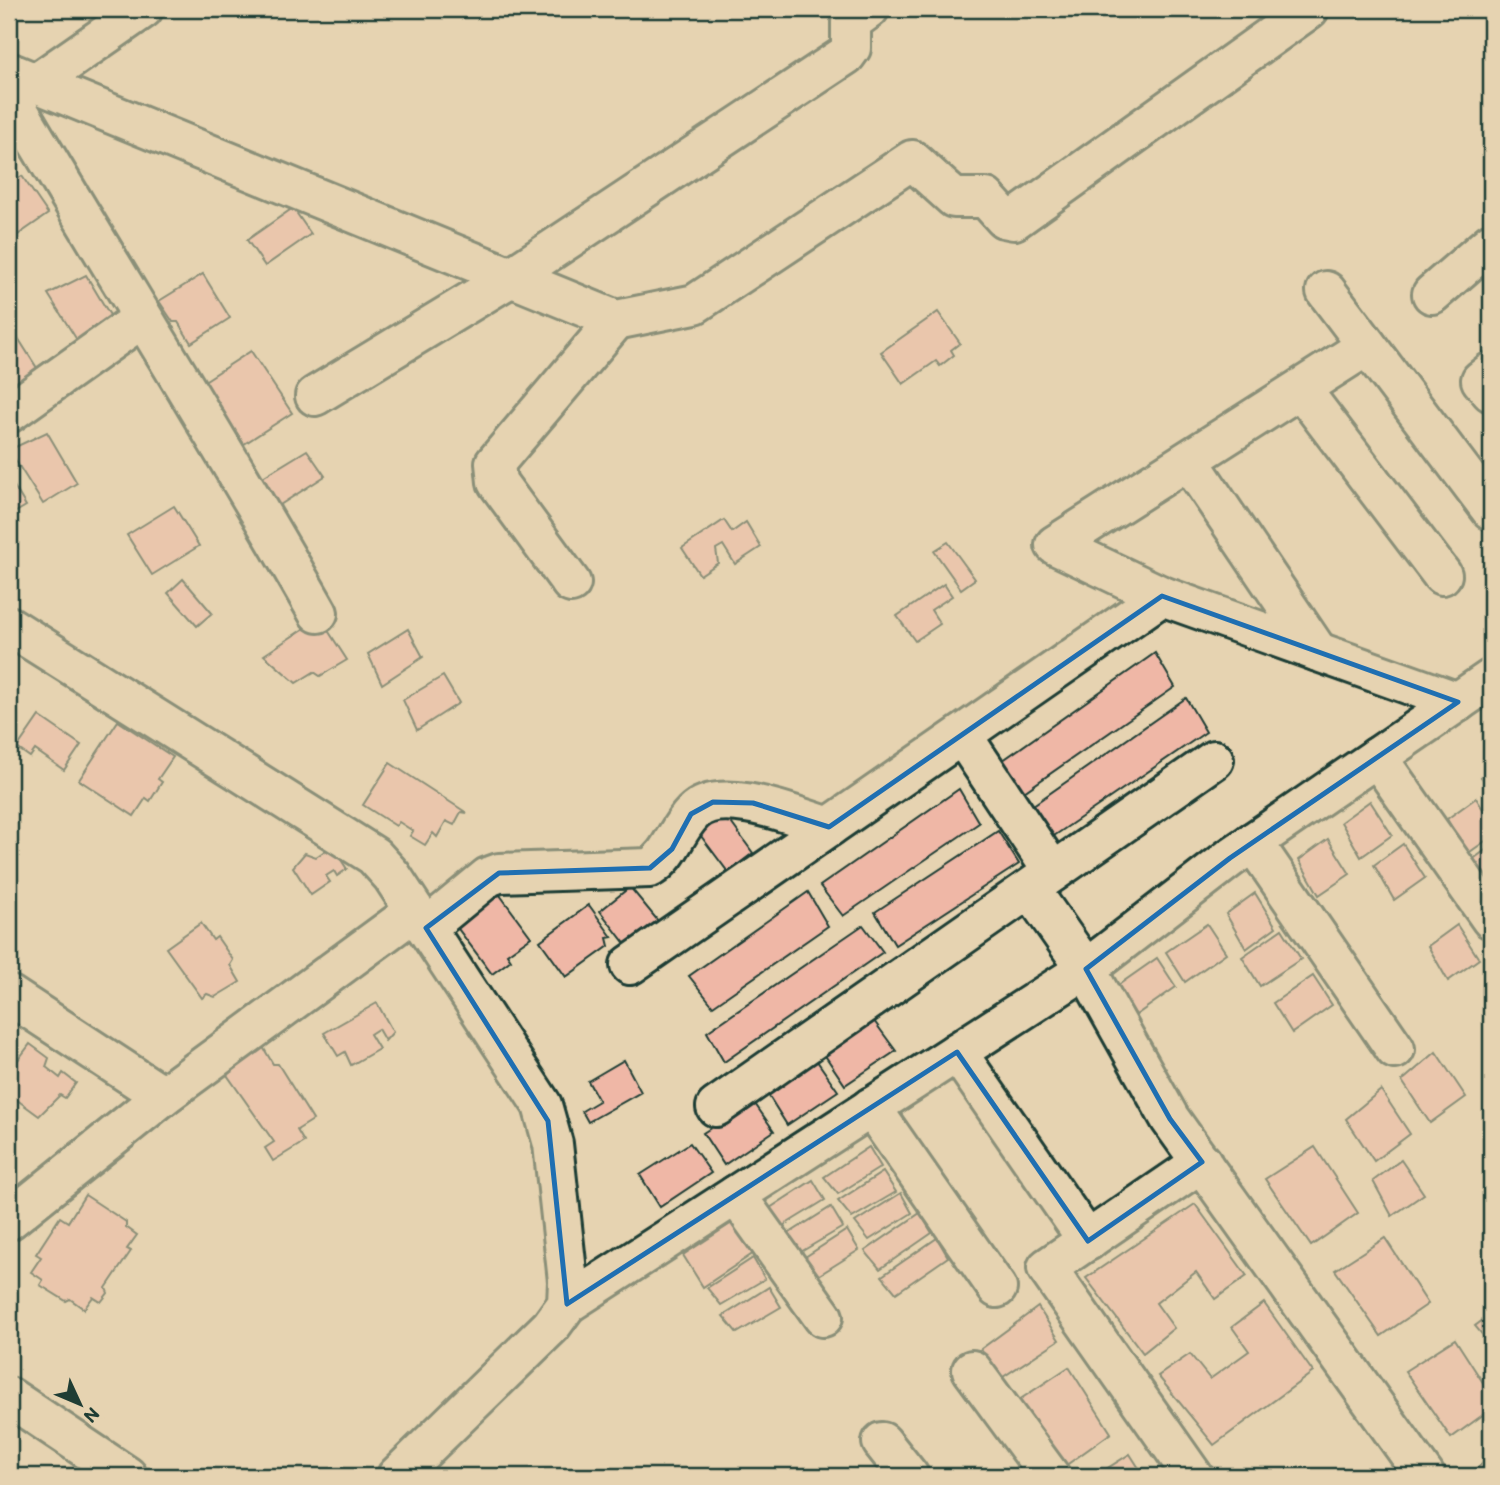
<svg xmlns="http://www.w3.org/2000/svg" width="1500" height="1485" viewBox="0 0 1500 1485" font-family="Itim,sans-serif">
	<rect width="100%" height="100%" fill="#e6d3b1"/>
	<filter id="ink" filterUnits="userSpaceOnUse"><feTurbulence type="fractalNoise" baseFrequency=".0143" numOctaves="2"/><feDisplacementMap in="SourceGraphic" scale="14" xChannelSelector="R" yChannelSelector="G"/><feConvolveMatrix kernelMatrix="1 2 1 2 8 2 1 2 1" color-interpolation-filters="sRGB"/></filter>
	<g filter="url(#ink)">
		<g fill="#efb7a6" stroke="#1f3d34" stroke-width="2">
			<path d="M22,176L48,214L9,241V185Z"/>
			<path d="M293,208L311,234L265,266L247,240Z"/>
			<path d="M203,274L230,318L191,343L178,322H173L159,301Z"/>
			<path d="M86,275L117,327L82,348L48,294Z"/>
			<path d="M938,312L960,343L951,350L954,355L940,366L936,361L903,384L881,352Z"/>
			<path d="M13,330L42,376L16,390L9,379V332Z"/>
			<path d="M251,351L292,413L244,444L203,382Z"/>
			<path d="M47,432L77,483L43,504L9,450Z"/>
			<path d="M307,450L325,476L272,510L258,480Z"/>
			<path d="M9,478L26,506L9,516Z"/>
			<path d="M174,506L199,546L152,575L127,535Z"/>
			<path d="M724,520L732,532L746,522L761,547L735,564L723,545L716,549L718,563L700,575L682,548Z"/>
			<path d="M948,542L975,579L961,589L934,551Z"/>
			<path d="M183,579L212,613L197,626L168,593Z"/>
			<path d="M944,584L952,596L931,610L940,624L915,641L897,616Z"/>
			<path d="M320,618L347,660L320,676L314,672L296,683L264,655Z"/>
			<path d="M408,629L423,657L382,684L368,654Z"/>
			<path d="M1155,653L1175,687L1021,794L999,763Z"/>
			<path d="M443,676L459,703L417,730L403,700Z"/>
			<path d="M1186,698L1206,732L1051,838L1029,808Z"/>
			<path d="M39,716L81,745L64,770L35,750L30,757L17,748Z"/>
			<path d="M118,721L173,757L158,779L162,782L150,801L146,798L134,816L79,780Z"/>
			<path d="M390,763L467,813L461,812L454,825L446,821L437,837L433,833L425,845L410,836L413,831L399,822L396,826L363,805Z"/>
			<path d="M1491,769V789L1481,777Z"/>
			<path d="M959,789L979,823L843,916L820,886Z"/>
			<path d="M1476,798L1491,822V837L1467,854L1447,819Z"/>
			<path d="M1370,801L1392,835L1361,857L1341,822Z"/>
			<path d="M724,813L753,853L728,872L698,832Z"/>
			<path d="M998,831L1019,864L895,945L875,912Z"/>
			<path d="M1328,839L1350,874L1319,895L1299,860Z"/>
			<path d="M1403,844L1425,878L1394,900L1374,865Z"/>
			<path d="M332,846L347,869L337,876L334,871L326,876L330,882L311,895L293,867L305,853L316,857Z"/>
			<path d="M1491,846V893L1472,860Z"/>
			<path d="M630,887L659,922L627,946L600,911Z"/>
			<path d="M497,891L531,937L507,954L511,960L492,974L450,918Z"/>
			<path d="M808,892L828,926L713,1006L689,976Z"/>
			<path d="M1255,893L1276,927L1246,949L1226,914Z"/>
			<path d="M589,905L612,937L607,938L609,946L566,977L540,941Z"/>
			<path d="M201,923L213,940L217,937L233,960L230,965L240,982L215,997L207,994L202,998L166,948Z"/>
			<path d="M1207,924L1226,953L1185,982L1166,952Z"/>
			<path d="M863,925L883,952L724,1062L707,1032Z"/>
			<path d="M1457,925L1479,959L1448,981L1428,946Z"/>
			<path d="M1282,929L1301,959L1260,986L1242,957Z"/>
			<path d="M1157,958L1176,987L1136,1015L1117,986Z"/>
			<path d="M1313,976L1332,1005L1292,1033L1273,1003Z"/>
			<path d="M377,1003L393,1032L385,1041L378,1029L370,1034L379,1049L351,1065L345,1052L338,1056L324,1033Z"/>
			<path d="M874,1021L896,1051L845,1085L824,1054Z"/>
			<path d="M30,1044L49,1058L46,1067L60,1078L63,1073L76,1083L65,1098L60,1095L39,1116L9,1094V1072Z"/>
			<path d="M263,1047L273,1064H278L313,1120L297,1130L304,1142L273,1161L265,1148L274,1142L225,1072Z"/>
			<path d="M1436,1052L1466,1097L1430,1123L1402,1081Z"/>
			<path d="M624,1060L641,1092L588,1122L582,1111L599,1101L588,1081Z"/>
			<path d="M817,1061L838,1091L787,1125L767,1093Z"/>
			<path d="M1381,1090L1410,1134L1374,1161L1346,1119Z"/>
			<path d="M753,1101L774,1131L724,1165L703,1133Z"/>
			<path d="M690,1143L711,1173L660,1207L640,1175Z"/>
			<path d="M869,1147L881,1167L838,1194L824,1177Z"/>
			<path d="M1315,1147L1358,1213L1311,1246L1265,1179Z"/>
			<path d="M1401,1160L1424,1194L1392,1216L1373,1181Z"/>
			<path d="M883,1172L896,1192L852,1218L838,1201Z"/>
			<path d="M813,1180L825,1200L781,1227L767,1210Z"/>
			<path d="M901,1193L912,1213L869,1240L855,1222Z"/>
			<path d="M85,1195L126,1222V1227L137,1235L127,1249L131,1251L106,1288L108,1293L101,1302L93,1297L84,1309L70,1299L66,1301L40,1285L43,1280L31,1272L41,1257L36,1254L60,1217L68,1222Z"/>
			<path d="M1195,1204L1247,1276L1215,1299L1196,1272L1156,1303L1174,1328L1143,1353L1086,1278Z"/>
			<path d="M831,1207L843,1227L799,1253L785,1236Z"/>
			<path d="M920,1213L932,1233L880,1269L865,1251Z"/>
			<path d="M732,1223L754,1253L703,1287L683,1255Z"/>
			<path d="M847,1230L859,1250L816,1277L802,1259Z"/>
			<path d="M937,1238L948,1257L896,1293L882,1276Z"/>
			<path d="M1385,1238L1428,1304L1381,1336L1335,1270Z"/>
			<path d="M753,1258L765,1279L721,1305L707,1288Z"/>
			<path d="M769,1287L781,1307L737,1333L723,1316Z"/>
			<path d="M1264,1303L1313,1372L1214,1445L1158,1376L1190,1354L1210,1379L1249,1351L1232,1327Z"/>
			<path d="M1038,1307L1059,1340L1000,1379L977,1352Z"/>
			<path d="M1491,1314V1345L1475,1326Z"/>
			<path d="M1455,1339L1491,1395V1409L1451,1438L1405,1371Z"/>
			<path d="M1069,1367L1111,1433L1065,1466L1019,1400Z"/>
			<path d="M1130,1454L1144,1476H1095Z"/>
			<path d="M1491,1458V1476H1481L1475,1469Z"/>
		</g>
		<g fill="none" stroke-linecap="round" stroke-linejoin="round">
			<defs>
				<g id="minor">
					<path d="M9,72L616,320L695,304L912,160L954,198H986L1004,218L1014,220L1309,9"/>
					<path d="M38,82L143,9"/>
					<path d="M9,94C111,268 219,438 318,613"/>
					<path d="M1326,291L1491,510"/>
					<path d="M1432,294L1491,243"/>
					<path d="M1491,372L1481,380L1491,392"/>
					<path d="M1301,389L1442,575"/>
					<path d="M315,396L511,277L846,55L851,48V22L869,9"/>
					<path d="M9,413L141,319"/>
					<path d="M1189,461L1318,652"/>
					<path d="M571,583L497,482L495,463L616,320"/>
					<path d="M1162,596L1055,545L1367,346"/>
					<path d="M9,626L374,856L392,876L542,1105L553,1144L568,1281L567,1304L551,1326L397,1476"/>
					<path d="M962,735L1053,872"/>
					<path d="M1377,757L1491,919"/>
					<path d="M1253,842L1395,1049"/>
					<path d="M1030,889L1086,969L1170,1119L1425,1476"/>
					<path d="M426,928L488,877L499,873L650,868C672,854 675,831 693,813C720,784 797,817 829,827"/>
					<path d="M630,965L1162,596L1458,702"/>
					<path d="M9,995L163,1096"/>
					<path d="M957,1052L1088,1241"/>
					<path d="M716,1107L1214,760"/>
					<path d="M871,1107L997,1288"/>
					<path d="M736,1195L823,1317"/>
					<path d="M9,1220L163,1096L415,911"/>
					<path d="M567,1304L1086,969L1230,858L1491,679"/>
					<path d="M972,1370L1050,1476"/>
					<path d="M9,1397L127,1476"/>
					<path d="M882,1442L909,1476"/>
					<path d="M1193,1476L1047,1268L1202,1162"/>
				</g>
			</defs>
			<use href="#minor" stroke="#1f3d34" stroke-width="44"/>
			<use href="#minor" stroke="#e6d3b1" stroke-width="38"/>
		</g>
	</g>
	<path d="M0 0H1500V1485H0ZM1162,596L1458,702L1230,858L1086,969L1170,1119L1202,1162L1088,1241L957,1052L567,1304L548,1121L426,928L499,873L650,868L672,849L691,814L713,802L753,803L829,827Z" fill="#e6d3b1" fill-opacity=".55" fill-rule="evenodd"/>
	<path fill="none" stroke="#1f6fb2" stroke-width="5" stroke-linejoin="round" d="M1162,596L1458,702L1230,858L1086,969L1170,1119L1202,1162L1088,1241L957,1052L567,1304L548,1121L426,928L499,873L650,868L672,849L691,814L713,802L753,803L829,827Z"/>
	<rect width="1500" height="1485" fill="none" stroke="#e6d3b1" stroke-width="35"/>
	<rect x="18" y="18" width="1465" height="1450" fill="none" stroke="#1f3d34" stroke-width="2.5" filter="url(#ink)"/>
	<g transform="translate(80 1404) rotate(134)" stroke="#e6d3b1" stroke-width="5" paint-order="stroke">
	<path d="M0-5L12 26L0 18L-12 26Z" fill="#1f3d34"/>
	<text y="-10" font-size="19" font-weight="bold" text-anchor="middle" fill="#1f3d34">N</text>
	</g>
</svg>
